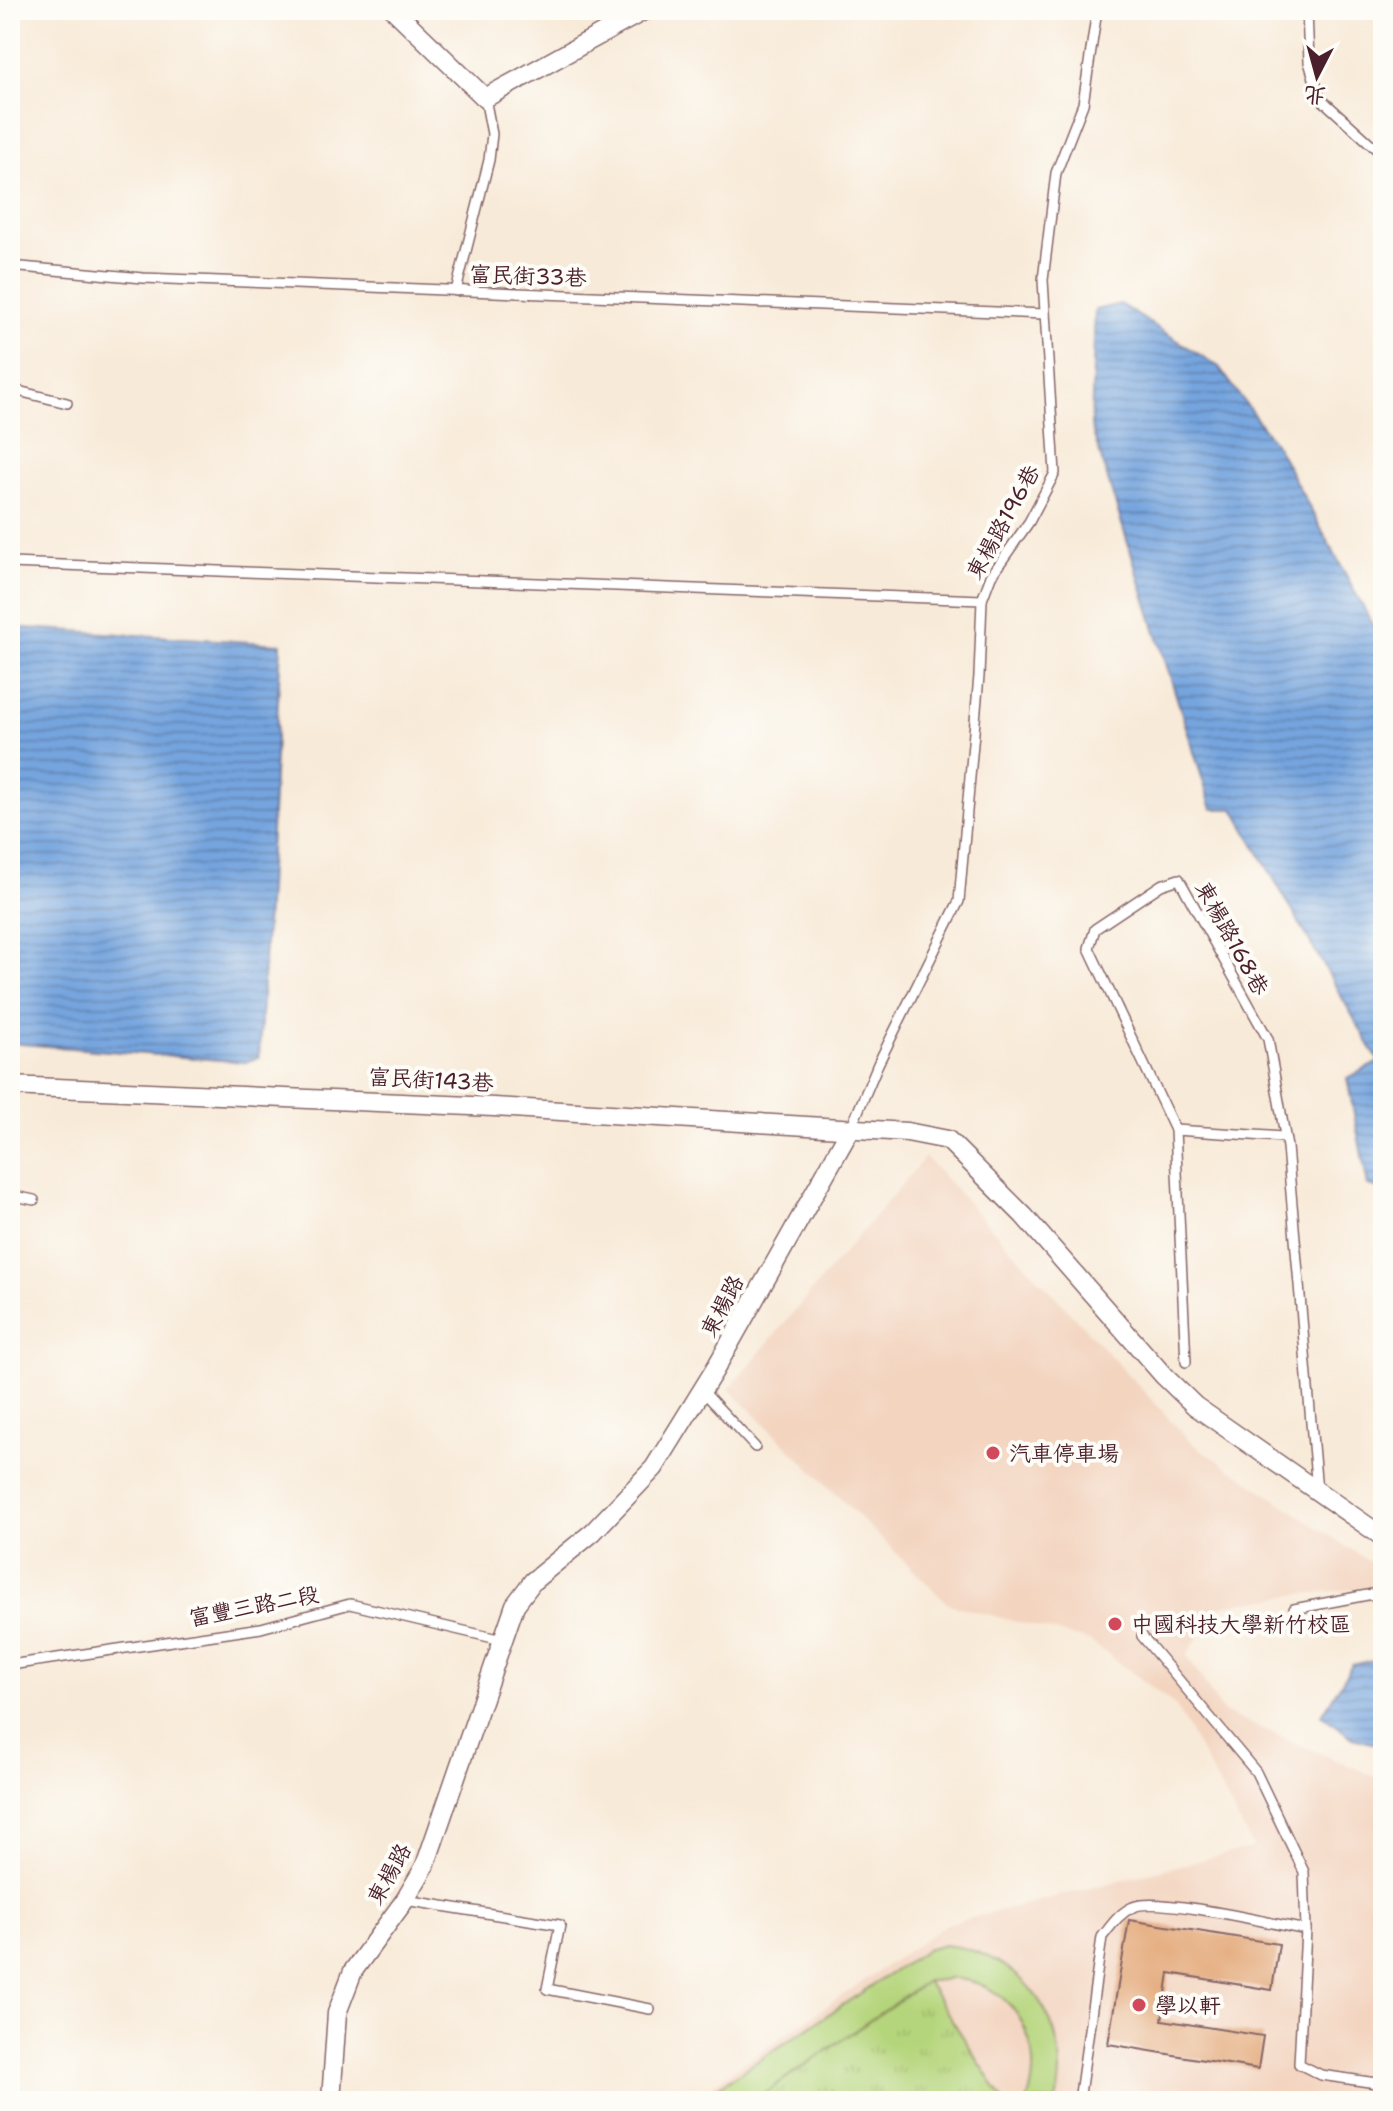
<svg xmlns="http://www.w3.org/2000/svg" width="1393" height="2111" viewBox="0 0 1393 2111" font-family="'Shantell Sans','LXGW WenKai TC',sans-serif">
	<defs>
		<pattern id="grass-tufts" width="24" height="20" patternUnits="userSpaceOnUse" patternTransform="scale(2)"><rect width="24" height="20" fill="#b5d57c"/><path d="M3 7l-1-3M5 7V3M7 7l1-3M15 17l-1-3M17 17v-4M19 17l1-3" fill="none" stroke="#9db66b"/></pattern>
		<pattern id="water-rules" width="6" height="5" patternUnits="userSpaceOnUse" patternTransform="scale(2)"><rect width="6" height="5" fill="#75a4de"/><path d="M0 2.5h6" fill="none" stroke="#6285b4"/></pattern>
	</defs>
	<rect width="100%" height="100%" fill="#fdfcf7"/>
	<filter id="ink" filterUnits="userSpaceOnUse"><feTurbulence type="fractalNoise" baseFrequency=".0125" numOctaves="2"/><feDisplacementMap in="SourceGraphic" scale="16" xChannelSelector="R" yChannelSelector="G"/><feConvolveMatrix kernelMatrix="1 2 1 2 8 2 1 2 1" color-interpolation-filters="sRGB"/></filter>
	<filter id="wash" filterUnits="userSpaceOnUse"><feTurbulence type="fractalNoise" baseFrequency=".006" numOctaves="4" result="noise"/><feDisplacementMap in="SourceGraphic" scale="32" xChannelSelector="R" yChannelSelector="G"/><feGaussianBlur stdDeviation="1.8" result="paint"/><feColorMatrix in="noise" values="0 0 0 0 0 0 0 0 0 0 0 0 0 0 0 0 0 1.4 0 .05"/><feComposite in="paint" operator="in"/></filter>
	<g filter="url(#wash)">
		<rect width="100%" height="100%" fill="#f8ead8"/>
		<path fill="#f3d4bf" d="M925,1157L1193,1444L1383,1571V1587L1299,1594L1217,1607L1187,1655L1223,1712L1383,1780V2101H688L947,1924L1253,1847L1175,1705L1090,1641L948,1604L729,1389Z"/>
		<path fill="url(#grass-tufts)" stroke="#807a54" stroke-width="2" d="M927,1981L1004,2101H753Z"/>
		<path fill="#b5d57c" stroke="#807a54" stroke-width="2" d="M944,1945C1023,1952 1075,2024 1056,2101H1027C1047,2049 1017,1985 958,1979C949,1978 937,1981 927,1981L753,2101H697L926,1950Z"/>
		<g fill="url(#water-rules)" stroke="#606284" stroke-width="2">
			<path d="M1120,304L1219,367L1277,447L1383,644V1190L1368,1186L1347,1078L1379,1062L1234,809H1212L1091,426L1095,310Z"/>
			<path d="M10,627L281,644L259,1057L245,1062L10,1043Z"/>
			<path d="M1383,1658V1746L1353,1738L1322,1715L1352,1665Z"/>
		</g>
		<g id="blocks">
			<path fill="#e1a06d" d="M1129,1920L1279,1944L1272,1990L1169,1973L1162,2020L1263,2036L1258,2069L1108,2044Z"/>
		</g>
	</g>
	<g filter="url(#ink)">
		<use href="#blocks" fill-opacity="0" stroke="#876668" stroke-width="2"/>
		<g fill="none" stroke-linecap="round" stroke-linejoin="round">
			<defs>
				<g id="service">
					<path d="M1307,10L1309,62L1320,98L1383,155"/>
					<path d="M10,266L143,278L1045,314"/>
					<path d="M456,291L489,160L492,134L485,98"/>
					<path d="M10,389L67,403"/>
					<path d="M10,563L982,600"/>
					<path d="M851,1128L878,1064L959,901L979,676L982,600L991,576L1029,522L1055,473L1043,280L1056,173L1083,104L1097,10"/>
					<path d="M1175,1130L1283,1137"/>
					<path d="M10,1195L34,1200"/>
					<path d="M10,1299L11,1300"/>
					<path d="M1186,1362L1175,1130L1089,948L1095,929L1161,885L1179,879L1268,1039L1287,1147L1317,1491"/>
					<path d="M702,1390L755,1447"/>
					<path d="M1294,1609L1383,1592"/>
					<path d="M1142,1636L1256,1772L1304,1872L1306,1930L1299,2064L1321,2075L1383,2084"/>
					<path d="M10,1665L261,1628L350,1604L502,1640"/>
					<path d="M405,1900L560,1925L547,1989L650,2009"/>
					<path d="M1079,2101L1102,1937C1111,1926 1119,1913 1133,1907C1156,1896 1274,1924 1306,1930"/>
				</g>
				<g id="minor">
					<path d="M394,10L485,98L645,10"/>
					<path d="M10,1086L494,1107L907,1132L948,1140L1024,1216L1164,1376L1195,1406L1383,1537"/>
					<path d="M331,2101L337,2013L353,1971L405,1900L425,1866L515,1605L533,1581L593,1532L654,1468L714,1371L851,1128"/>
				</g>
			</defs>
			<use href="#service" stroke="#876668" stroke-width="12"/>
			<use href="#minor" stroke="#876668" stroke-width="21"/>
			<use href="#service" stroke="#fff" stroke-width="9"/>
			<use href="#minor" stroke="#fff" stroke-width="18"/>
		</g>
	</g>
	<g fill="#d1495b" stroke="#fdfcf7" stroke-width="3">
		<circle cx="993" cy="1453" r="8"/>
		<circle cx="1115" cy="1624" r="8"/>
		<circle cx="1139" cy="2005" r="8"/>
	</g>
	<g text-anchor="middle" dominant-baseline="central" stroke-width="8" stroke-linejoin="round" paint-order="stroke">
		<g font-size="22" fill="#4a1f2b" stroke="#fdfcf7">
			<text transform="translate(528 276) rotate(2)">富民街33巷</text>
			<text transform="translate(1003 522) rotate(-61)">東楊路196巷</text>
			<text transform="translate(1232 938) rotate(61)">東楊路168巷</text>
			<text transform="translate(431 1080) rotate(3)">富民街143巷</text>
			<text transform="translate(722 1306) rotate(-62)">東楊路</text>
			<text transform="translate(254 1606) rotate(-11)">富豐三路二段</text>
			<text transform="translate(389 1874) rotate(-61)">東楊路</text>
		</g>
		<g font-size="22" fill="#4a1f2b" stroke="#fdfcf7" text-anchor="start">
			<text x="1009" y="1453">汽車停車場</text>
			<text x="1131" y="1624">中國科技大學新竹校區</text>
			<text x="1155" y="2005">學以軒</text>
		</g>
	</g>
	<rect width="1393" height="2111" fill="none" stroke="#fdfcf7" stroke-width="40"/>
	<g transform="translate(1317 76) rotate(186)" stroke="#fdfcf7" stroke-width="6" paint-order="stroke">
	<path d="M0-6L14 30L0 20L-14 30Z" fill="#4a1f2b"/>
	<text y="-12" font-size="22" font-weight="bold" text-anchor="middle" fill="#4a1f2b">北</text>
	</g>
</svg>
